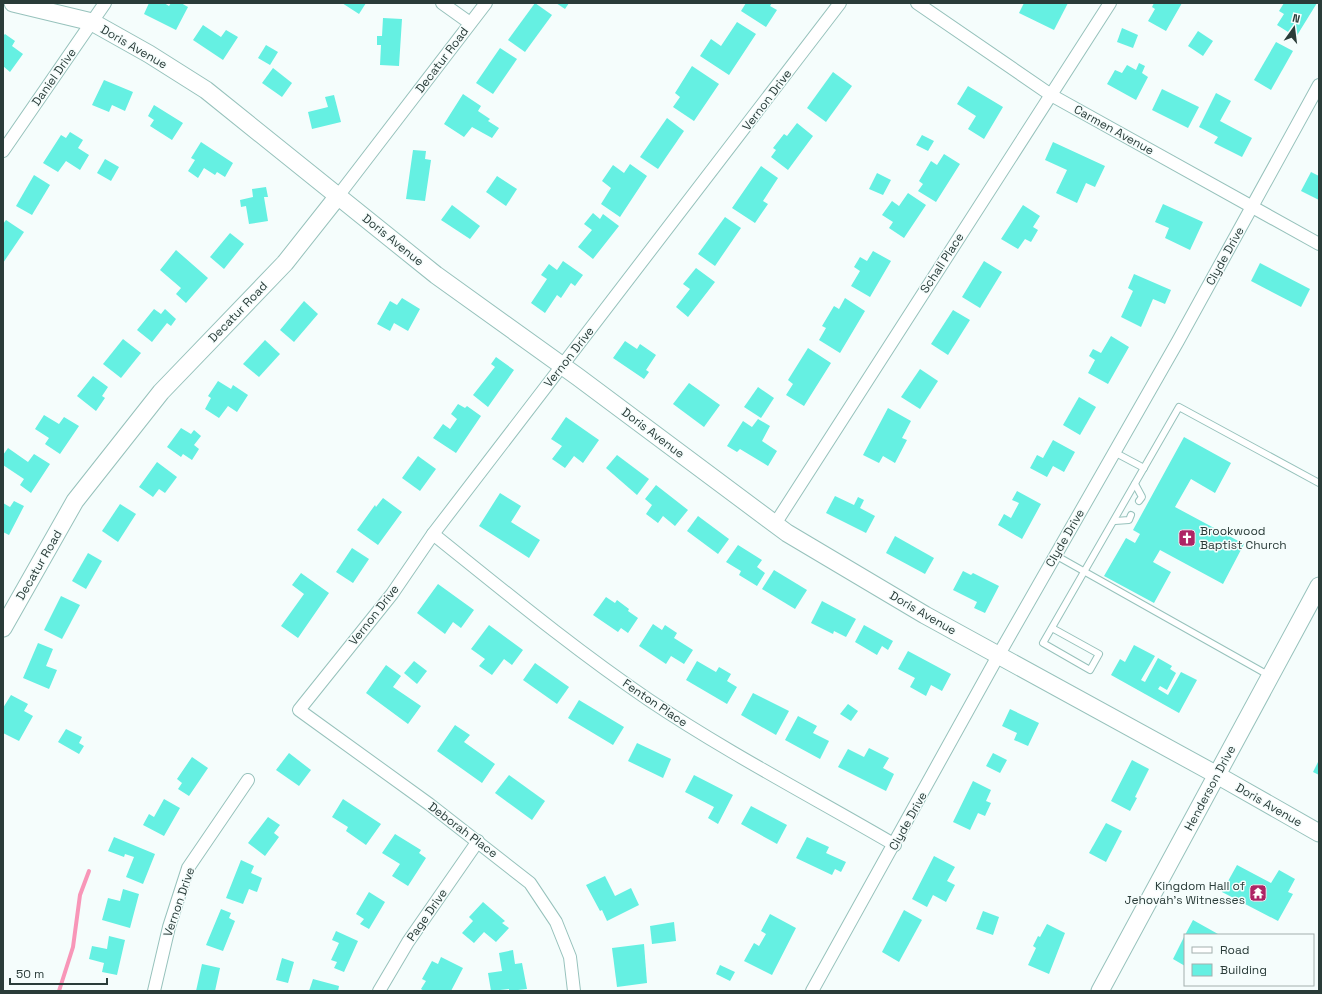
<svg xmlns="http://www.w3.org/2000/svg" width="1322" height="994" viewBox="0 0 1322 994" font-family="'Space Grotesk',sans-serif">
	<rect width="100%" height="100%" fill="#f5fdfc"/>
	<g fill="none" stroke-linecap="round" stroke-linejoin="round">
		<path stroke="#f896b8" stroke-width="4" d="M59,991L73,947L80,895L89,871"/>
	</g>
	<g fill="#65f0e2">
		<path d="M149,3H164L169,6L171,3H181L188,7L176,30L144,14Z"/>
		<path d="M342,3H366L359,14Z"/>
		<path d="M535,3L552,15L525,52L508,40Z"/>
		<path d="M556,3H569L565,9Z"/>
		<path d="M746,3H772L770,6L777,10L766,27L741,11Z"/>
		<path d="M1024,3H1068L1054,30L1019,13Z"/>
		<path d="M1154,3H1182L1166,31L1148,21L1155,9L1152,7Z"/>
		<path d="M1284,3H1317L1296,37L1277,25L1284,14L1279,11Z"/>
		<path d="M383,18L402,19L399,66L380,65L381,45H377V36H382Z"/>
		<path d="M737,22L756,34L729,75L700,56L711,39L721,46Z"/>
		<path d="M203,25L221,37L226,30L238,37L223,60L193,40Z"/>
		<path d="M1122,28L1138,35L1133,48L1117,42Z"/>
		<path d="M1198,31L1213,41L1203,56L1188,46Z"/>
		<path d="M5,34L15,41L12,46L23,54L10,72L3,66V36Z"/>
		<path d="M1276,42L1293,51L1271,90L1254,80Z"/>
		<path d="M266,45L278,52L270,65L258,58Z"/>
		<path d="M500,48L517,59L493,94L476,83Z"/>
		<path d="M1139,63L1145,66L1142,73L1148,77L1136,100L1107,84L1115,70L1122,73L1127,65L1136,70Z"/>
		<path d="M692,66L719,84L694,121L673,107L680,97L675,93Z"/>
		<path d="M273,68L292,83L282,97L262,83Z"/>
		<path d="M833,72L852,86L826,122L807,108Z"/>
		<path d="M104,80L133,92L125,111L112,105L109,112L92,105Z"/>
		<path d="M968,86L1003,107L984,139L968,129L976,116L957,104Z"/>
		<path d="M1162,89L1199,107L1188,128L1152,110Z"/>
		<path d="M1216,93L1231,101L1220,121L1252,138L1242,157L1214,143L1218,137L1199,127Z"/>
		<path d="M463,94L481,106L478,111L490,119L488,121L499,128L492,138L472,127L464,137L444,124Z"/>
		<path d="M334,95L341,122L312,129L308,112L328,107L325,97Z"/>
		<path d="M154,105L183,123L172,140L150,126L154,120L148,116Z"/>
		<path d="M667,118L684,131L658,169L640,157Z"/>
		<path d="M797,123L813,136L788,170L771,157L776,150L773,148L784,134L787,136Z"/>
		<path d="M70,132L83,140L78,148L89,155L80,170L66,161L58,172L43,163L61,135L66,138Z"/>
		<path d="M922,135L934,141L928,151L916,145Z"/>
		<path d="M201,142L233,163L225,177L217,172L215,175L204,168L198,178L188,171L195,160L191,158Z"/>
		<path d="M1053,142L1105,166L1095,187L1086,183L1077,203L1056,193L1067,170L1045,160Z"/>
		<path d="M413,150L426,151L425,159L431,160L425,201L406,199Z"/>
		<path d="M944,154L960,164L936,202L918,191L923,184L919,181L931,161L937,165Z"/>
		<path d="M105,159L119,167L111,181L97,173Z"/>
		<path d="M630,164L647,176L620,217L601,204L611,188L602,181L613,165L624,173Z"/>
		<path d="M761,166L778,178L763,201L768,204L755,223L732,208Z"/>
		<path d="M1311,172L1319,176V200L1301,191Z"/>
		<path d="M877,173L891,180L883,195L869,189Z"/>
		<path d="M34,175L50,185L32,215L16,206Z"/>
		<path d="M497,176L517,189L506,206L486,192Z"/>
		<path d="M266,187L268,197H264L268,221L249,224L246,206L241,207L240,200L253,197L252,189Z"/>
		<path d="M908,193L926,205L904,238L889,228L893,222L882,215L892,201L899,206Z"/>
		<path d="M1163,204L1203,222L1190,250L1165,238L1169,228L1155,222Z"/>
		<path d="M452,205L480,226L470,239L441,220Z"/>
		<path d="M1023,205L1040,216L1033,227L1038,230L1031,242L1025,239L1018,249L1001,239Z"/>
		<path d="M593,213L600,219L603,214L619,226L593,259L578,247L592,230L584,224Z"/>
		<path d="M725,217L741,228L715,266L698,254Z"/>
		<path d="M6,220L24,232L3,263V224Z"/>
		<path d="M230,233L244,244L224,269L210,257Z"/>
		<path d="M176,250L208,278L186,303L176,294L181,288L160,270Z"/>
		<path d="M873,251L891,261L870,297L851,286L860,271L854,267L860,257L867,261Z"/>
		<path d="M563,261L583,275L575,286L571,283L561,298L557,295L545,313L531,303L547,279L541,275L549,264L557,270Z"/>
		<path d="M984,261L1002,272L980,308L962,297Z"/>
		<path d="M1260,263L1310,289L1301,307L1251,281Z"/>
		<path d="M696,268L715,282L688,317L676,307L690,289L683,284Z"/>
		<path d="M1134,274L1171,290L1165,304L1153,299L1141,327L1121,317L1133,291L1128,288Z"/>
		<path d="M402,298L420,309L408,331L394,323L390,331L377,324L390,301L397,305Z"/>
		<path d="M845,298L865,311L840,353L819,340L826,328L822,326L834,306L839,309Z"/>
		<path d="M304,301L318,314L294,342L280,330Z"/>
		<path d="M154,309L161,314L165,309L176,319L171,326L167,323L152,342L137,330Z"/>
		<path d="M953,310L970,320L948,355L931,344Z"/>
		<path d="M1111,336L1129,347L1108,384L1088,373L1095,360L1089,356L1093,349L1101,353Z"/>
		<path d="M123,339L141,353L121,378L103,364Z"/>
		<path d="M265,340L280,354L259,377L243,364Z"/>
		<path d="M625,341L637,349L640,344L656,355L646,370L649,372L644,379L613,358Z"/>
		<path d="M808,348L831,363L804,406L786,395L793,384L788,380Z"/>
		<path d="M496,357L514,370L488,407L473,395L495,367L491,364Z"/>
		<path d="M920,369L938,381L920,409L901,397Z"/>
		<path d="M93,376L108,387L102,396L105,398L96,411L77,396Z"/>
		<path d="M218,381L231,389L233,385L248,395L237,412L228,406L219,418L205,409L211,398L208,396Z"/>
		<path d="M689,383L720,405L704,427L673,404Z"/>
		<path d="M758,387L774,398L761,418L744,407Z"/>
		<path d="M1079,397L1096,407L1080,435L1063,425Z"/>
		<path d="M458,404L465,408L467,406L481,416L456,453L433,438L443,424L450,429L457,419L451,414Z"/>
		<path d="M888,408L911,421L902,438L907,440L895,463L883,456L879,463L863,455Z"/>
		<path d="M44,415L59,424L64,417L79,426L60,454L45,444L49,438L35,429Z"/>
		<path d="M566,417L599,440L583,463L574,456L565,468L552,459L562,446L551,439Z"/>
		<path d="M758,419L770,426L762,441L777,451L768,466L740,449L737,452L727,446L743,421L752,427Z"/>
		<path d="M181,428L191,434L194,430L201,436L194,445L199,449L192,460L183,454L181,457L167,447Z"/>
		<path d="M1184,437L1231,463L1215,493L1191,479L1175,507L1244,544L1223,584L1160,550L1153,562L1171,572L1154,603L1104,576L1126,538L1135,543L1140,534L1133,530Z"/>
		<path d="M1053,440L1075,452L1064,472L1053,466L1047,477L1030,468L1037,455L1043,458Z"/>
		<path d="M8,448L28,462L34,454L50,464L31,493L20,485L24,479L3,465V455Z"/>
		<path d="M617,455L649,479L637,495L606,468Z"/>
		<path d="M418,456L436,469L420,491L402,478Z"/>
		<path d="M157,462L177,477L165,493L159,489L153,497L139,487Z"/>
		<path d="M656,485L688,510L675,526L663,516L658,523L646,514L652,505L645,499Z"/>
		<path d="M1017,491L1041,504L1022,539L998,525L1004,514L1011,518L1019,503L1012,500Z"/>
		<path d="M500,493L521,506L511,522L540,540L529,558L479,526Z"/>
		<path d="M835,496L854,505L858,497L864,500L860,508L875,516L866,533L826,513Z"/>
		<path d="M383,498L402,512L378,545L357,530L375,505L376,507Z"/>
		<path d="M14,501L24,506L9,535L3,532V503L10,507Z"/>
		<path d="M120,504L136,514L118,542L102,531Z"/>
		<path d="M698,516L729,539L718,554L687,531Z"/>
		<path d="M895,536L934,558L925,574L886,553Z"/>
		<path d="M738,545L762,560L757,567L765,573L757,586L739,575L741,571L726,562Z"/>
		<path d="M352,548L369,559L353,583L336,572Z"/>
		<path d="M88,553L102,561L86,589L72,581Z"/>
		<path d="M774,570L807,590L795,609L762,589Z"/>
		<path d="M963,571L971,575L973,573L999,586L985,613L974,608L977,602L953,590Z"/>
		<path d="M301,573L329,593L298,638L281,626L304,594L292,585Z"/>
		<path d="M438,584L474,610L461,628L453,622L445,634L417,613Z"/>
		<path d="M61,596L80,605L62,639L44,630Z"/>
		<path d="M606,597L615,603L617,600L629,609L628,611L638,618L628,633L621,628L618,632L593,615Z"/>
		<path d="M822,601L856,619L846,637L834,631L833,634L811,623Z"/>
		<path d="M653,624L662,630L665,625L677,633L674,638L693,650L684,664L671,656L666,664L639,646Z"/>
		<path d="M489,625L523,650L512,665L504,659L492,675L479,666L485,659L471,649Z"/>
		<path d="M864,625L893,641L888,650L882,646L877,655L855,642Z"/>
		<path d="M38,643L53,649L46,666L57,670L49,689L23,678Z"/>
		<path d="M1134,645L1155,656L1141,680L1145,682L1158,658L1172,666L1170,669L1176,673L1167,690L1160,686L1158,689L1168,695L1181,672L1197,680L1179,713L1111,675L1120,659L1125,662Z"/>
		<path d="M908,651L951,674L942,691L931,685L926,696L910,687L915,678L898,669Z"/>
		<path d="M414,661L427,671L417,684L404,673Z"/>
		<path d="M697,661L716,672L719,667L731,674L727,681L737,687L727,704L686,680Z"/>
		<path d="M535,663L569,687L557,704L523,680Z"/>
		<path d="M386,665L401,676L393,687L421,706L408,724L366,693Z"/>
		<path d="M753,693L789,711L776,735L741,715Z"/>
		<path d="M11,695L28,704L24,711L33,716L19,741L3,733V708Z"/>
		<path d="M579,700L624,727L613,745L568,718Z"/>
		<path d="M848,704L858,711L851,721L840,714Z"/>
		<path d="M1010,709L1039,723L1028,746L1014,740L1017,733L1002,726Z"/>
		<path d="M798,716L817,726L813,733L829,741L820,759L785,740Z"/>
		<path d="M455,725L470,735L464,742L495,764L482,783L437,751Z"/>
		<path d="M66,729L82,737L79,743L84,746L79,754L58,742Z"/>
		<path d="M637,743L671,759L663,778L628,761Z"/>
		<path d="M869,748L889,758L883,768L894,774L886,791L838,767L848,749L864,757Z"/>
		<path d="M289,753L311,770L299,786L276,770Z"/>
		<path d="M993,753L1007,760L1000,773L986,766Z"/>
		<path d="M192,757L208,768L189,796L178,789L182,783L177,779Z"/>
		<path d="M1132,760L1149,769L1135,797L1137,798L1130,811L1111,801Z"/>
		<path d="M1319,760V775L1313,772Z"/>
		<path d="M509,775L545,801L532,820L495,793Z"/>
		<path d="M694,775L733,795L718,824L708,818L714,807L685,792Z"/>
		<path d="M973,781L991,790L986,801L991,803L985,816L978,813L970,830L953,822Z"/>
		<path d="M164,799L180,808L164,836L143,825L149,814L154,817Z"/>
		<path d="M343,799L381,824L366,845L346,831L348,827L332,817Z"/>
		<path d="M751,806L787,825L777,844L741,824Z"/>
		<path d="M268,817L280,825L274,833L279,837L265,856L248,843Z"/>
		<path d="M1106,823L1122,831L1106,862L1089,853Z"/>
		<path d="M395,834L421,850L419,853L426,858L408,886L392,876L400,864L382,853Z"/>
		<path d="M114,837L155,854L143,884L126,877L134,857L125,854L124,857L108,851Z"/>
		<path d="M807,837L829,847L826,853L846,862L841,872L835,869L832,875L796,858Z"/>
		<path d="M934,856L955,867L947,881L955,885L946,902L933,895L927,907L912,899Z"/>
		<path d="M241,860L254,866L251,873L262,878L257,892L249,889L243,904L226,898Z"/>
		<path d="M1237,865L1271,883L1279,870L1295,879L1288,892L1293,894L1278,921L1222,892Z"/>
		<path d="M605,876L615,896L631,888L639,905L607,921L602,910L600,911L586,885Z"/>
		<path d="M123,889L139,894L130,928L102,920L108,898L120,901Z"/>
		<path d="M369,892L385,902L369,929L360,924L364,919L356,914Z"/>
		<path d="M483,902L505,921L502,923L509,928L496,942L484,932L474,943L462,933L473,921L469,917Z"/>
		<path d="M221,909L231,913L229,918L235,921L223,951L206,945Z"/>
		<path d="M904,910L922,920L899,962L882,952Z"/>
		<path d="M983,911L999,917L993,935L976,929Z"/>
		<path d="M770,914L796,928L772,975L744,961L754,943L759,946L766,934L761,931Z"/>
		<path d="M1193,920L1218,934L1217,935H1185Z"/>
		<path d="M674,922L676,941L652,944L650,926Z"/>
		<path d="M1047,924L1065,933L1049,974L1028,965L1036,948L1033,946L1038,936L1040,937Z"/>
		<path d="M336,931L358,941L344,972L334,968L337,962L331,960L339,943L332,940Z"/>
		<path d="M1185,935V966L1173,959Z"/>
		<path d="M109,936L125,940L117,975L102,972L104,963L89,959L92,946L107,949Z"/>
		<path d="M644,944L647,983L617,987L612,948Z"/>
		<path d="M513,950L515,964L522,963L527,989L509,991V989L491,991L488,973L502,971L499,953Z"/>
		<path d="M441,957L463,968L451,991H424L421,989L426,981L422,979L432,961L438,964Z"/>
		<path d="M282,958L294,962L288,983L276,980Z"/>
		<path d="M202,964L220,968L215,991H196Z"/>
		<path d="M720,965L735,972L730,981L716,974Z"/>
		<path d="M313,979L339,986L338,991H309Z"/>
	</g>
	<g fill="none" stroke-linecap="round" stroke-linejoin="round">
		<defs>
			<g id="lane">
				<path d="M1114,452L1144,468"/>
				<path d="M1135,484L1142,497L1139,501"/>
				<path d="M1115,521L1129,520L1131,515"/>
				<path d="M1055,555L1270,676"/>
				<path d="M1052,628L1099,654L1090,670L1043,643C1088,565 1133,486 1179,407L1319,483"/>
			</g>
			<g id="street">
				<path d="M442,3L470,23"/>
				<path d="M917,3L1051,95L1319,244"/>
				<path d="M3,151L105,3"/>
				<path d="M338,196L486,3"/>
				<path d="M775,524L1110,3"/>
				<path d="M433,534C504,591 574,649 649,700C728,753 813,797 895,845"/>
				<path d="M154,991L169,927L188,868L248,780"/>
				<path d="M379,991L408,942L478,841"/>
				<path d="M574,991L570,957L556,922L530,883L429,804L299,710L392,594L433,534L840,3"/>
				<path d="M812,991L998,656L1178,341L1319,85"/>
			</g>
			<g id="secondary">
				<path d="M13,3L92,22L149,54L206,90L436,275L578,377L787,533L925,615L1217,775L1319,833"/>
				<path d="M3,628L75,501L161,392L285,263L338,196"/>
				<path d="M1100,991L1319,586"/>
			</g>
		</defs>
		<use href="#lane" stroke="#97c2bc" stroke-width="8"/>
		<use href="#street" stroke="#97c2bc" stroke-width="14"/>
		<use href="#secondary" stroke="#97c2bc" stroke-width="19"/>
		<use href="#lane" stroke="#fff" stroke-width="6"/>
		<use href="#street" stroke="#fff" stroke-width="12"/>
		<use href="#secondary" stroke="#fff" stroke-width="17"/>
	</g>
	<defs>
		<symbol id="church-square" viewBox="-11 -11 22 22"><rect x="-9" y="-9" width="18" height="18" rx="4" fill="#ae2465" stroke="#f5fdfc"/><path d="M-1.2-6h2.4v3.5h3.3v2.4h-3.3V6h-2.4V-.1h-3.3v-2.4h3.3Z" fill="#fff"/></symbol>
		<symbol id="temple-square" viewBox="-11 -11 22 22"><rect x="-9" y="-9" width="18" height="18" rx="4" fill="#ae2465" stroke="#f5fdfc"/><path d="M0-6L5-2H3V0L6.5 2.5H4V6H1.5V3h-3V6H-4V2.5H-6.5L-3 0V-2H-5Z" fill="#fff"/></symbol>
	</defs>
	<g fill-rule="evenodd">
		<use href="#church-square" x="1177" y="528" width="20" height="20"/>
		<use href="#temple-square" x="1248" y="883" width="20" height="20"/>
	</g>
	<g text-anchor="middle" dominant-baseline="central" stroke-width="3" stroke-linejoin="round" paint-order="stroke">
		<g font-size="12" fill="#2a3c39" stroke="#f5fdfc">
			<text transform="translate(134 47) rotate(30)">Doris Avenue</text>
			<text transform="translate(442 60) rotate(-53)">Decatur Road</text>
			<text transform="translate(54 77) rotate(-55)">Daniel Drive</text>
			<text transform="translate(767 100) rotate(-53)">Vernon Drive</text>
			<text transform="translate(1114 130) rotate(29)">Carmen Avenue</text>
			<text transform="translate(393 240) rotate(39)">Doris Avenue</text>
			<text transform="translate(1225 256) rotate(-61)">Clyde Drive</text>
			<text transform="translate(942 263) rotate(-57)">Schall Place</text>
			<text transform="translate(238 312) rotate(-46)">Decatur Road</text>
			<text transform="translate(569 357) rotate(-52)">Vernon Drive</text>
			<text transform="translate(653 433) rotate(37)">Doris Avenue</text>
			<text transform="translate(1065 538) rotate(-60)">Clyde Drive</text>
			<text transform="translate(39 565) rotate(-60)">Decatur Road</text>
			<text transform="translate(923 613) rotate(30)">Doris Avenue</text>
			<text transform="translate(374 615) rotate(-52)">Vernon Drive</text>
			<text transform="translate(655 703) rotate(34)">Fenton Place</text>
			<text transform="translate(1210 788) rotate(-62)">Henderson Drive</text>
			<text transform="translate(1269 805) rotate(30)">Doris Avenue</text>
			<text transform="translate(908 821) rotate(-61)">Clyde Drive</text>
			<text transform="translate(463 830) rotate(37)">Deborah Place</text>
			<text transform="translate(179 902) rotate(-71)">Vernon Drive</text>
			<text transform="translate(427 915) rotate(-55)">Page Drive</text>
		</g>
		<g font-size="12" fill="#2a3c39" stroke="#f5fdfc" text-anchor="start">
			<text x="1200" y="531">Brookwood<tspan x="1200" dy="14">Baptist Church</tspan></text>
			<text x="1245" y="886" text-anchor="end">Kingdom Hall of<tspan x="1245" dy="14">Jehovah’s Witnesses</tspan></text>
		</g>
	</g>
	<rect width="1322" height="994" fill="none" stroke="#2a3c39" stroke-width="8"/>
	<rect x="1184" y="934" width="130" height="52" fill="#f5fdfc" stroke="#a4b0ae"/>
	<rect x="1192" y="947" width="20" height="6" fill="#ffffff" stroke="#a4b0ae"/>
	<text x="1220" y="954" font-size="12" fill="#2a3c39">Road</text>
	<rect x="1192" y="964" width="20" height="12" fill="#65f0e2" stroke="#a4b0ae"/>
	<text x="1220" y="974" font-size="12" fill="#2a3c39">Building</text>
	<g transform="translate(1294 28) rotate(14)" stroke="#f5fdfc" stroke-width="3" paint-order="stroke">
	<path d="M0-3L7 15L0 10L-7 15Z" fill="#2a3c39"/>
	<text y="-6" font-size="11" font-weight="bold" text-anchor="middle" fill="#2a3c39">N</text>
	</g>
	<path d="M10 978v6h97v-6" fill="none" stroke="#2a3c39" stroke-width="2"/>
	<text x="16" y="978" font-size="12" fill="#2a3c39" stroke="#f5fdfc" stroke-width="3" paint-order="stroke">50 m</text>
</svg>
